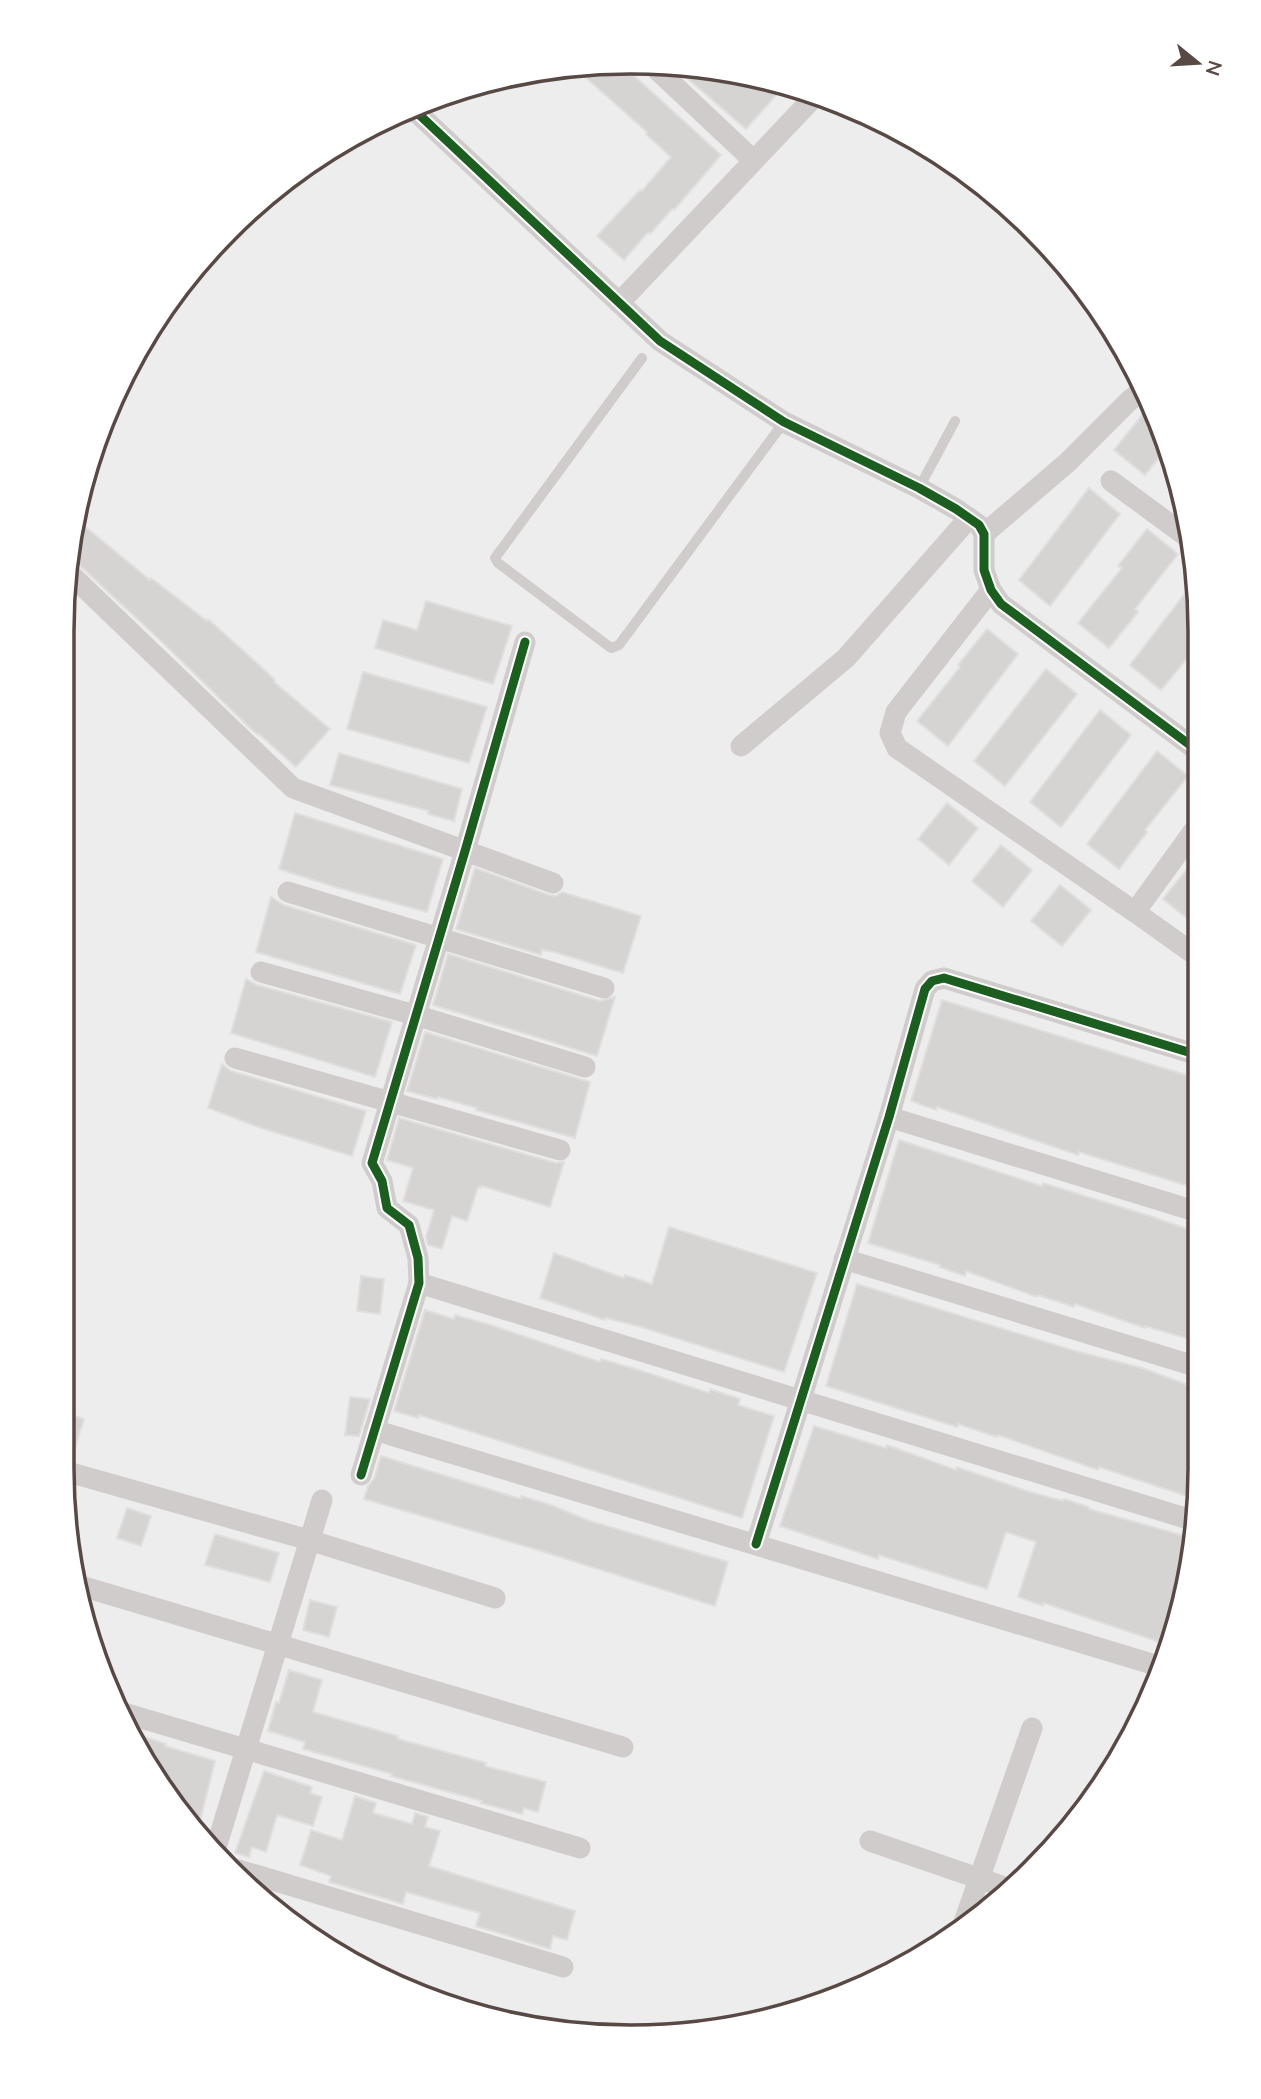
<svg xmlns="http://www.w3.org/2000/svg" width="1261" height="2099" viewBox="0 0 1261 2099" font-family="Mulish,sans-serif">
	<rect width="100%" height="100%" fill="#ededed"/>
	<g fill="#d5d4d3" stroke="#e0dfde" stroke-width="2">
		<path d="M619,62L721,155L674,210L672,209L650,234L648,232L624,260L597,236L640,190L642,191L671,157L646,134L647,132L574,67Z"/>
		<path d="M672,65L742,72L785,85L746,129Z"/>
		<path d="M1143,414L1156,424L1166,449L1145,475L1114,450Z"/>
		<path d="M1089,488L1120,514L1050,606L1019,580Z"/>
		<path d="M77,520L150,580L151,578L207,621L208,619L257,663L275,680L274,682L330,729L296,767L259,734L258,735L249,727L160,640L76,562L69,558Z"/>
		<path d="M1147,529L1178,554L1135,609L1138,612L1109,648L1078,623L1122,568L1118,566Z"/>
		<path d="M1196,579L1199,593V644L1161,690L1130,665Z"/>
		<path d="M426,601L512,626L493,684L375,648L383,620L417,630Z"/>
		<path d="M987,629L1018,654L948,746L917,721L960,667L958,665Z"/>
		<path d="M1046,669L1077,694L1005,786L974,761Z"/>
		<path d="M363,672L487,707L469,763L347,729Z"/>
		<path d="M1100,710L1131,735L1061,827L1030,802Z"/>
		<path d="M1157,751L1188,776L1145,830L1147,832L1119,869L1087,844Z"/>
		<path d="M339,753L462,789L454,821L428,814L429,811L330,785Z"/>
		<path d="M947,803L978,828L949,865L918,839Z"/>
		<path d="M295,813L443,859L427,912L335,887L279,869Z"/>
		<path d="M1001,845L1032,870L1003,907L972,881Z"/>
		<path d="M1199,854V928L1163,899Z"/>
		<path d="M475,868L549,895L556,896L562,892L641,916L623,973L554,952L542,950L541,955L456,929Z"/>
		<path d="M1060,885L1091,910L1062,946L1031,921Z"/>
		<path d="M271,897L284,905L416,945L400,994L256,952Z"/>
		<path d="M448,954L600,1001L615,997L597,1056L433,1005Z"/>
		<path d="M246,979L257,985L392,1022L375,1077L231,1033Z"/>
		<path d="M942,1000L1199,1079V1153L1188,1186L1079,1152L1078,1155L937,1107L936,1110L911,1101Z"/>
		<path d="M425,1032L590,1082L575,1138L476,1110L477,1108L438,1097V1099L433,1098L407,1091Z"/>
		<path d="M222,1064L231,1071L366,1111L352,1156L261,1128L208,1108Z"/>
		<path d="M399,1118L556,1163L564,1162L550,1207L482,1186L481,1188L478,1187L467,1221L452,1216L442,1249L428,1245L426,1237L434,1210L403,1201L413,1168L387,1160Z"/>
		<path d="M899,1140L1042,1186L1043,1183L1150,1216L1199,1233V1342L1145,1326V1328L1075,1304L1074,1307L1038,1295L1037,1297L966,1271L965,1276L939,1267L940,1265L868,1243Z"/>
		<path d="M669,1227L817,1273L784,1372L641,1327L606,1318L605,1320L540,1298L554,1253L624,1278L625,1275L652,1284Z"/>
		<path d="M361,1276L384,1279L380,1314L357,1311Z"/>
		<path d="M857,1284L1072,1350L1142,1368L1199,1389V1410L1187,1447L1199,1451V1500L1099,1467L1098,1470L998,1435L997,1437L958,1424L957,1427L826,1386Z"/>
		<path d="M425,1310L454,1319L455,1315L491,1325L600,1362L601,1359L639,1370L709,1393L710,1389L740,1399L738,1405L774,1416L742,1518L419,1415L418,1418L394,1411Z"/>
		<path d="M350,1397L370,1399L359,1436L345,1435Z"/>
		<path d="M61,1412L84,1419L75,1448L61,1444Z"/>
		<path d="M814,1426L886,1448L887,1445L956,1470L957,1467L1027,1491L1063,1501L1064,1499L1089,1507V1509L1192,1538L1179,1599L1165,1644L1044,1603L1043,1606L1018,1597L1036,1542L1006,1532L987,1589L879,1555L878,1559L780,1526Z"/>
		<path d="M381,1456L521,1499V1496L551,1505L587,1520L728,1562L715,1606L538,1550L364,1499L368,1486L374,1479Z"/>
		<path d="M127,1508L151,1516L141,1546L117,1538Z"/>
		<path d="M215,1534L279,1553L270,1582L205,1565Z"/>
		<path d="M310,1600L337,1607L329,1637L303,1630Z"/>
		<path d="M289,1670L322,1680L313,1712L398,1736V1739L486,1763L485,1766L546,1782L538,1812L524,1808L522,1814L481,1803L482,1801L391,1776L392,1774L303,1749L305,1742L268,1731L276,1702L279,1703Z"/>
		<path d="M136,1734L166,1744L165,1746L215,1761L197,1833L179,1815Z"/>
		<path d="M264,1771L312,1787L310,1793L322,1797L313,1826L277,1815L266,1852L252,1847L249,1857L235,1853Z"/>
		<path d="M355,1796L376,1803L373,1813L412,1824L415,1813L428,1817L425,1827L440,1831L429,1866L575,1911L567,1940L553,1936L550,1949L476,1926L480,1913L406,1892L403,1904L329,1882L331,1876L300,1865L311,1830L342,1840Z"/>
	</g>
	<g fill="none" stroke-linecap="round" stroke-linejoin="round">
		<g stroke="#d0cccb" stroke-width="10">
			<path d="M642,358L495,558L498,563L611,648L619,645L784,422"/>
			<path d="M919,488L955,421"/>
		</g>
		<g stroke="#d0cccb" stroke-width="21">
			<path d="M650,63L753,160"/>
			<path d="M410,106L660,341L784,422L919,488L956,509L979,525L984,534V570L991,590L1001,604L1198,751"/>
			<path d="M619,303L816,95"/>
			<path d="M1111,481L1190,539"/>
			<path d="M984,534L1068,462L1130,400L1142,391"/>
			<path d="M67,571L293,788L553,883"/>
			<path d="M991,590L896,712L890,733L897,748L1135,912L1198,825"/>
			<path d="M741,746L846,658L969,518"/>
			<path d="M288,892L604,988"/>
			<path d="M1135,912L1198,957"/>
			<path d="M261,972L415,1015L585,1067"/>
			<path d="M235,1058L560,1150"/>
			<path d="M889,1117L1198,1212"/>
			<path d="M844,1259L1198,1367"/>
			<path d="M419,1283L1195,1521"/>
			<path d="M374,1430L1162,1667"/>
			<path d="M61,1470L309,1540L495,1598"/>
			<path d="M361,1475L419,1283L418,1258L409,1225L387,1208L382,1181L372,1163L465,851L525,642"/>
			<path d="M756,1544L889,1117L925,989L932,981L944,978L1198,1055"/>
			<path d="M81,1586L623,1747"/>
			<path d="M124,1713L580,1848"/>
			<path d="M870,1841L1007,1888"/>
			<path d="M215,1851L322,1500"/>
			<path d="M232,1868L563,1967"/>
			<path d="M962,1928L1032,1728"/>
		</g>
		<defs>
			<g id="cycleway">
				<path d="M410,106L660,341L784,422L919,488L956,509L979,525L984,534V570L991,590L1001,604L1198,751"/>
				<path d="M361,1475L419,1283L418,1258L409,1225L387,1208L382,1181L372,1163L465,851L525,642"/>
				<path d="M756,1544L889,1117L925,989L932,981L944,978L1198,1055"/>
			</g>
		</defs>
		<use href="#cycleway" stroke="#fff" stroke-width="13"/>
		<use href="#cycleway" stroke="#1b5e20" stroke-width="9"/>
	</g>
	<path d="M0 0H1261V2099H0ZM631 74H631A557 557 0 0 1 1188 631V1468A557 557 0 0 1 631 2025H631A557 557 0 0 1 74 1468V631A557 557 0 0 1 631 74Z" fill="#fff" fill-rule="evenodd"/>
	<path fill="none" stroke="#584945" stroke-width="3.5" d="M631 74H631A557 557 0 0 1 1188 631V1468A557 557 0 0 1 631 2025H631A557 557 0 0 1 74 1468V631A557 557 0 0 1 631 74Z"/>
	<g transform="translate(1198 63) rotate(108)" stroke="#ffffff" stroke-width="5" paint-order="stroke">
	<path d="M0-5L12 26L0 18L-12 26Z" fill="#584945"/>
	<text y="-10" font-size="19" font-weight="bold" text-anchor="middle" fill="#584945">N</text>
	</g>
</svg>
